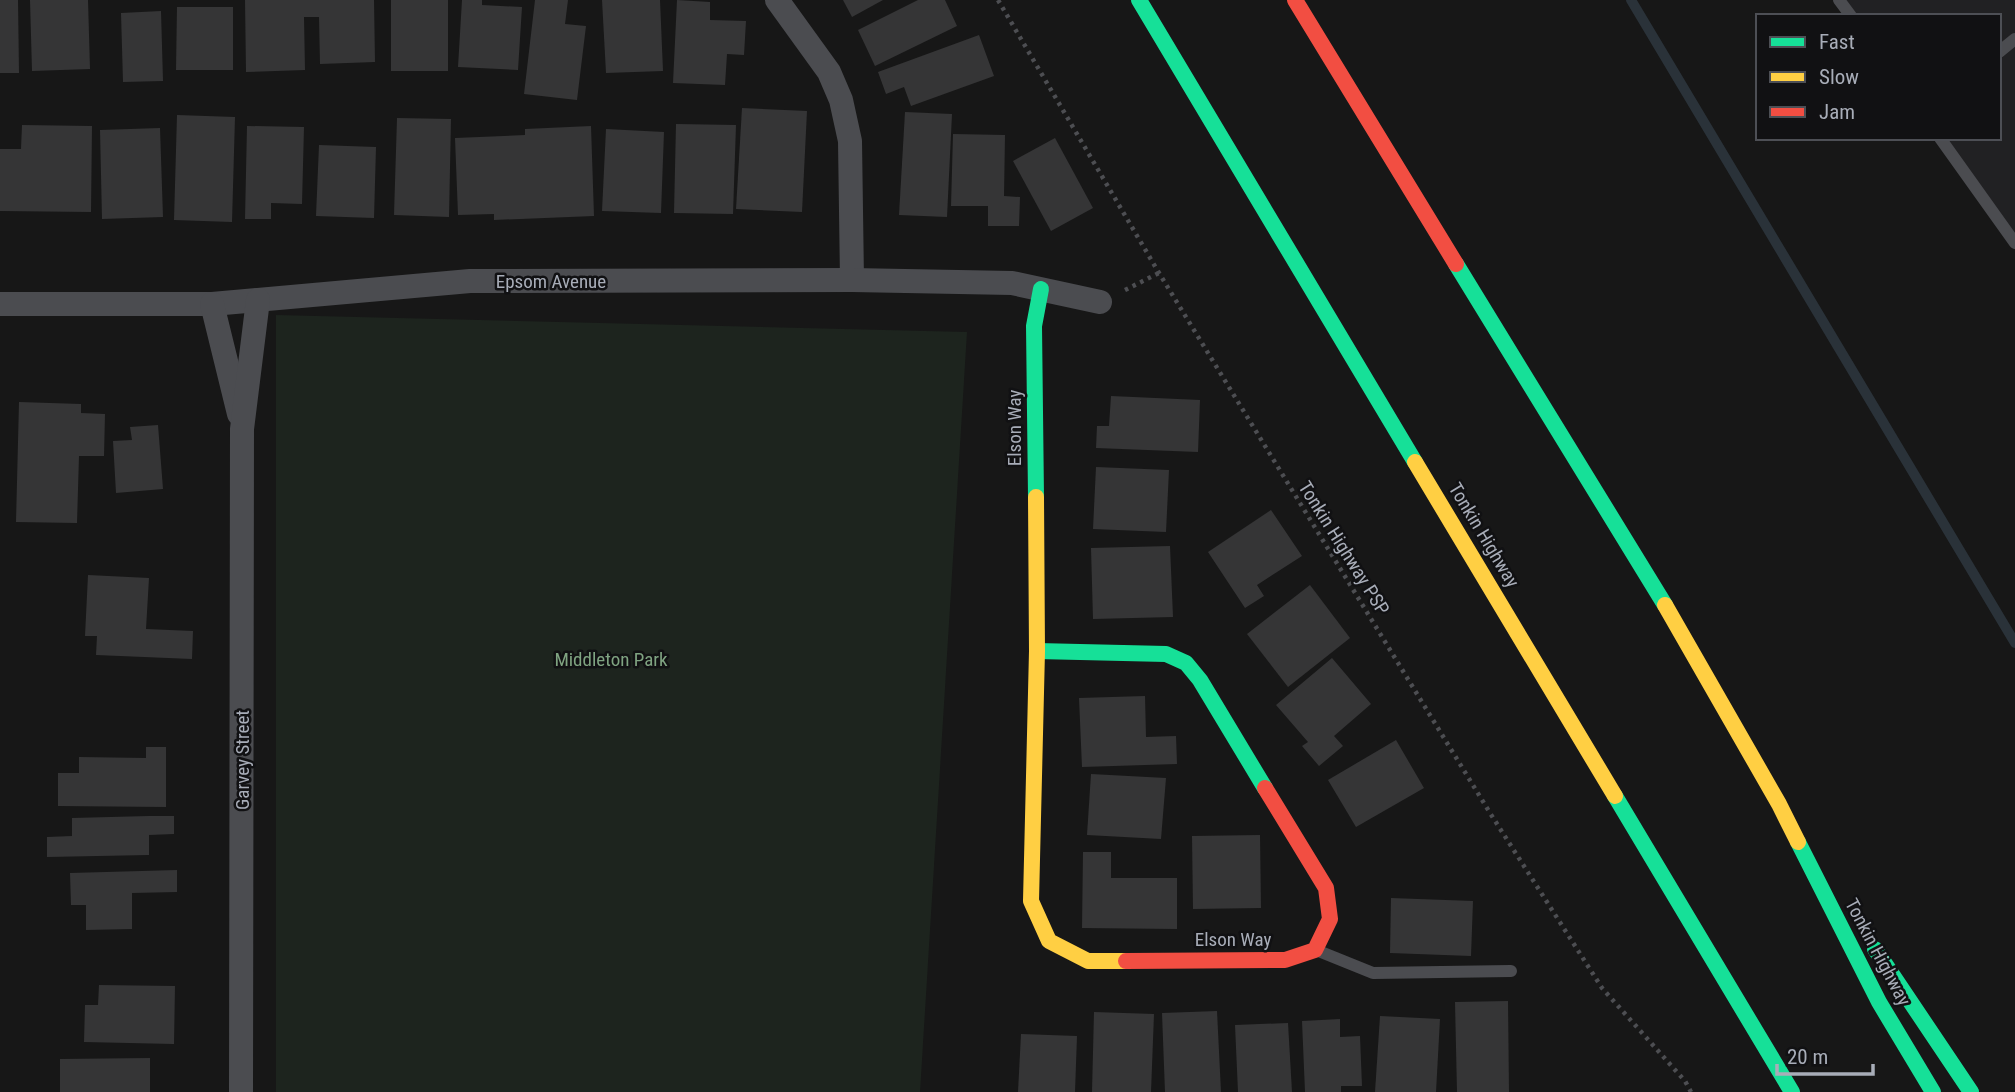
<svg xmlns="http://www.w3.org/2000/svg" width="2015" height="1092" viewBox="0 0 2015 1092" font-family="'Roboto Condensed',sans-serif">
	<rect width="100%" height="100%" fill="#171717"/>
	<path fill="#212123" d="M1837,0H2015V250L1935,138H1999V16H1848Z"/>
	<path fill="#1d241e" d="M276,315L967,332L920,1092H276Z"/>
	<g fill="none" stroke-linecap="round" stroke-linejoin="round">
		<path stroke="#2a3239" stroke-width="10" d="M1631,0L2015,643"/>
	</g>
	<g fill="#353536">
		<path d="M0,0H18L19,73H0Z"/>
		<path d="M30,0H88L90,69L32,71Z"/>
		<path d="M245,0H374L375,62L320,64L319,17H304L305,70L246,72Z"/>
		<rect x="391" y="0" width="57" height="71"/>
		<path d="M462,0H482V5L522,7L518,70L458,67Z"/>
		<path d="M535,0H568L565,24L586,26L577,100L524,94Z"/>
		<path d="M602,0H660L663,71L606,73Z"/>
		<path d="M677,0L710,2V20L746,21L744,55L727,54L725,85L673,83Z"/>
		<path d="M843,0H883L852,17Z"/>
		<path d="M918,0H945L957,26L875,66L858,30Z"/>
		<path d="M177,7H233V70H176Z"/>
		<path d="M161,11L163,81L123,82L121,13Z"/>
		<path d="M979,35L994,76L911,106L904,87L886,94L878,72Z"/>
		<path d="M742,108L807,111L802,212L736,209Z"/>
		<path d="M905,112L952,114L947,217L899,215Z"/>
		<path d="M177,115L235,117L232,222L174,220Z"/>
		<path d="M397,118L451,119L449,217L394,215Z"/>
		<path d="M676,124L736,125L733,214L674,213Z"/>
		<path d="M22,125L92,126L91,212L0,211V149H21Z"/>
		<path d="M247,126L304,127L302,204L271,203V219H245Z"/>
		<path d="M591,126L594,216L494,220V214L458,215L455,138L525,135V129Z"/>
		<path d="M160,128L163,217L102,219L100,130Z"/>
		<path d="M606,129L664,132L661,213L602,211Z"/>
		<path d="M953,134L1005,135L1004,196L1020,197L1019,226H988V206H951Z"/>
		<path d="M1055,138L1093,208L1051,231L1013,161Z"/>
		<path d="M319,145L376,147L374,218L316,216Z"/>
		<path d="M1111,396L1200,400L1198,452L1096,448L1097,426H1109Z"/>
		<path d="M19,402L81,404V413L105,414L104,456H79L77,523L16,522Z"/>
		<path d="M158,425L163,489L116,493L113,441L132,440L130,427Z"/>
		<path d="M1096,467L1169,470L1166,532L1093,529Z"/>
		<path d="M1271,510L1302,556L1257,585L1264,596L1245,608L1208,552Z"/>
		<path d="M1170,546L1173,617L1093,619L1091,548Z"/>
		<path d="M88,575L149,578L146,629L193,631L192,659L96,655L97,636H85Z"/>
		<path d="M1310,585L1350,638L1288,687L1247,634Z"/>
		<path d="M1332,658L1371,704L1334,736L1343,746L1319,766L1302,746L1308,742L1276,705Z"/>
		<path d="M1145,696L1146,737L1176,736L1177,764L1082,767L1079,698Z"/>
		<path d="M1396,740L1424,788L1356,827L1328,780Z"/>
		<path d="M146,747H166V807L58,806V773H79V757L146,758Z"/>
		<path d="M1091,774L1166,778L1161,839L1087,835Z"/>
		<path d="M149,816H174V834L149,835V855L47,857V837L72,836V818Z"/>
		<path d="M1260,835L1261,908L1193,909L1192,836Z"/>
		<path d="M1083,852H1111V878H1177V929L1082,928Z"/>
		<path d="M177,870V892L132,893V929L86,930V905H71L70,873Z"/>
		<path d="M1391,898L1473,901L1471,956L1390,953Z"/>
		<path d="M99,985L175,986L174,1044L84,1042L85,1005H98Z"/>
		<path d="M1508,1001L1509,1092H1457L1455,1002Z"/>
		<path d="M1217,1011L1221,1092H1165L1162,1013Z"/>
		<path d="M1094,1012L1154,1014L1151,1092H1092Z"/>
		<path d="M1380,1016L1440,1019L1436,1092H1375Z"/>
		<path d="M1340,1019V1037L1360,1036L1362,1086H1341V1092H1305L1302,1021Z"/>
		<path d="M1288,1023L1292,1092H1238L1235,1025Z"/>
		<path d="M1021,1034L1077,1036L1075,1092H1018Z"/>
		<path d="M150,1058V1092H60V1059Z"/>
	</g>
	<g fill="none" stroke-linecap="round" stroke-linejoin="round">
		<g stroke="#4d4e52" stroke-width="4.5" stroke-dasharray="3.5 5" stroke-linecap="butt">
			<path d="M998,0L1159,273L1490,813L1602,988L1685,1081L1691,1092"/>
			<path d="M1125,290L1159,273"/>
		</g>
		<g stroke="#4b4c50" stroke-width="12">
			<path d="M1839,0L1851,16"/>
			<path d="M1999,52L2015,39"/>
			<path d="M1940,138L2015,243"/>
			<path d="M1316,950L1373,973L1511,971"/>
		</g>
		<g stroke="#4b4c50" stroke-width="24">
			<path d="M777,0L829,72L841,100L850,141L852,280"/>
			<path d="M0,304H212L470,281L852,280L1012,283L1100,302"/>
			<path d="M212,304L239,414"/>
			<path d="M241,1092L242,429L258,300"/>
		</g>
		<g stroke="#16e098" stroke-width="16">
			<path d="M1139,0L1415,462"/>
			<path d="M1456,264L1665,605"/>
			<path d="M1036,497L1034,326L1041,289"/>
			<path d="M1037,651L1166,654L1186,663L1200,680L1265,788"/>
			<path d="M1615,796L1792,1092"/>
			<path d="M1798,842L1879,1002L1933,1092"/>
			<path d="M1875,949L1971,1092"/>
		</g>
		<g stroke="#ffcf43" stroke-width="16">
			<path d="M1415,462L1615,796"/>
			<path d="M1036,497L1037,651L1031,901L1049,941L1088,961H1126"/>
			<path d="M1665,605L1779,804L1798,842"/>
		</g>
		<g stroke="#f24e42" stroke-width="16">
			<path d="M1295,0L1456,264"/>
			<path d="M1126,961L1285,960L1315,950L1330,919L1326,888L1265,788"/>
		</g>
	</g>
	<g text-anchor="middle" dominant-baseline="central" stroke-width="5" stroke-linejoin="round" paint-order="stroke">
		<g font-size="19" fill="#a8adb8" stroke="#111113">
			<text x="551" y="281">Epsom Avenue</text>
			<text transform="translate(1014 428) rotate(-90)">Elson Way</text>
			<text transform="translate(1484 535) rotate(59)">Tonkin Highway</text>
			<text transform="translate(1344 548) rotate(58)">Tonkin Highway PSP</text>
			<text transform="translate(242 760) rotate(-90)">Garvey Street</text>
			<text x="1233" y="939">Elson Way</text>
			<text transform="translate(1878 952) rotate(62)">Tonkin Highway</text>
		</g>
		<g font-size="19" fill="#7fa381" stroke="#111113">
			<text x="611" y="659">Middleton Park</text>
		</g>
	</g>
	<rect x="1756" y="14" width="245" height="126" fill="#111113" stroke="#4d4f55" stroke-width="2"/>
	<rect x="1770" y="37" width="35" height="10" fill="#16e098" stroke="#4d4f55" stroke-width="2"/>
	<text x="1819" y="49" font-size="21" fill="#a8adb8">Fast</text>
	<rect x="1770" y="72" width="35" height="10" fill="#ffcf43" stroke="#4d4f55" stroke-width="2"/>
	<text x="1819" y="84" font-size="21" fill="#a8adb8">Slow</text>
	<rect x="1770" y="107" width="35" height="10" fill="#f24e42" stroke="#4d4f55" stroke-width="2"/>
	<text x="1819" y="119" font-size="21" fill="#a8adb8">Jam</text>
	<path d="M1777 1064v10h96v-10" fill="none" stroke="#a8adb8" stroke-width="3.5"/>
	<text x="1787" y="1064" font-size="21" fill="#a8adb8" stroke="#111113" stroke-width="5" paint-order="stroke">20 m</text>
</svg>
